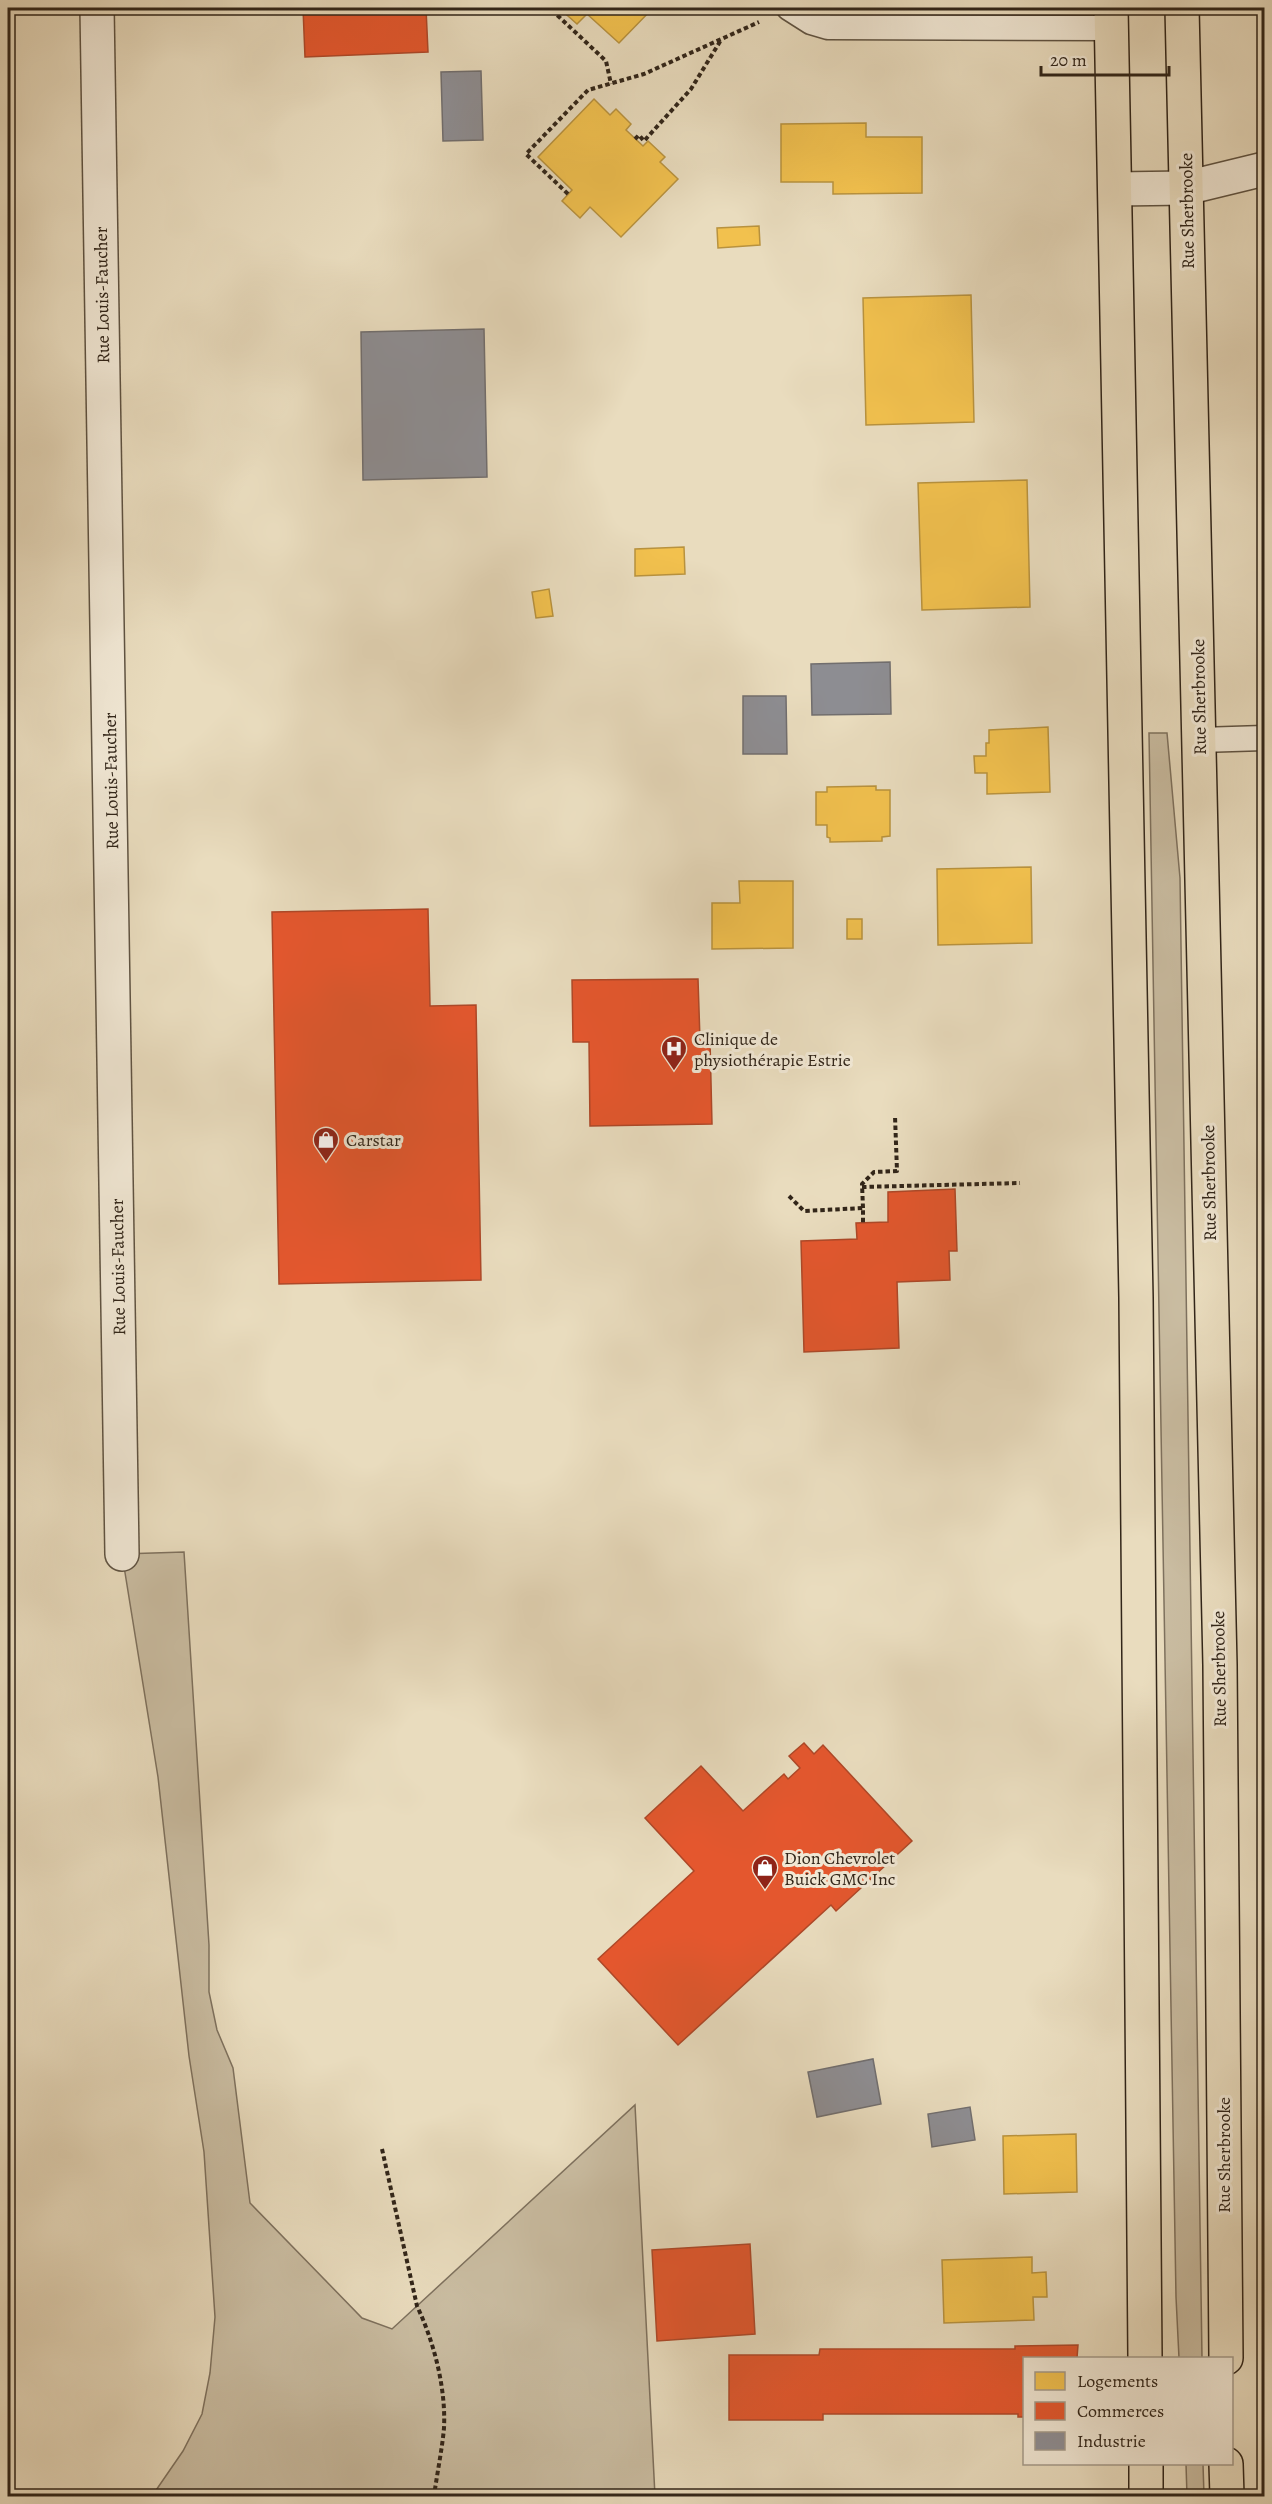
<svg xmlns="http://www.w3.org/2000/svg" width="1272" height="2504" viewBox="0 0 1272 2504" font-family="Alegreya,serif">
	<rect width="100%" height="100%" fill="#e9dcbe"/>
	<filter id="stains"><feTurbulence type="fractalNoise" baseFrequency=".00333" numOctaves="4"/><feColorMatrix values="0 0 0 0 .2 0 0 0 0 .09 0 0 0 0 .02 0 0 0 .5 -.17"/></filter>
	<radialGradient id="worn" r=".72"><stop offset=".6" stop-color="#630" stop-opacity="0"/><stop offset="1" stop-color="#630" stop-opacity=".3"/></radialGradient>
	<g fill="#cabda2" stroke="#7e715e" stroke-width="1.5">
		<path d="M1149,733H1167L1180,878L1202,2358H1179L1176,2297Z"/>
		<path d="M184,1552L209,1945V1992L217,2030L233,2068L250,2203L362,2318L392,2329L635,2105L655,2496H152L183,2451L202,2414L210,2373L215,2317L204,2152L189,2056L158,1777L122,1554Z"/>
		<path d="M1186,2464H1203L1204,2496H1187Z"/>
	</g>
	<g fill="#f2c14e" stroke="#b8923e" stroke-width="1.5">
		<path d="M559,8H653L619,43L587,14L577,24Z"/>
		<path d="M594,99L610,115L616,109L631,124L626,130L643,146L648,141L665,157L660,162L678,179L621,237L590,207L580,218L562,201L572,190L538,157Z"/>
		<path d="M866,123V137H922V193L833,194V182H781V124Z"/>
		<path d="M759,226L760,245L718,248L717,228Z"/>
		<path d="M971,295L974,422L866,425L863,298Z"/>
		<path d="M1027,480L1030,607L922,610L918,483Z"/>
		<path d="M684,547L685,574L635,576V549Z"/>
		<path d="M549,589L553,616L536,618L532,592Z"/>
		<path d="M1048,727L1050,792L987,794V773H975L974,756H986V743H989V730Z"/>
		<path d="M876,786V790H890V836L882,837V841L830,842V838L827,837V825H816V792H827V787Z"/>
		<path d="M1031,867L1032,943L938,945L937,869Z"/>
		<path d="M739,881H793V948L712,949V903H740Z"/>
		<rect x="847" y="919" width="15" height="20"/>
		<path d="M1076,2134L1077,2192L1004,2194L1003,2136Z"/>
		<path d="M1032,2257V2273L1046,2272L1047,2297H1033L1034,2320L944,2323L942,2260Z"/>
	</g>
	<g fill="#e4572e" stroke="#ae4828" stroke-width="1.5">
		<path d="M303,8H426L428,52L305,57Z"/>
		<path d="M428,909L430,1006L476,1005L481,1280L279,1284L272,912Z"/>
		<path d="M698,979L700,1040H710L712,1124L590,1126L589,1042H573L572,980Z"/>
		<path d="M955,1189L957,1251H949L950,1280L897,1282L899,1348L804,1352L801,1241L857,1239L856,1223L888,1222V1192Z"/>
		<path d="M804,1743L814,1754L823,1745L912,1841L836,1911L831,1905L678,2045L598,1959L694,1871L645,1818L701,1766L743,1811L784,1774L788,1779L800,1768L789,1756Z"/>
		<path d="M750,2244L755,2334L657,2341L652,2250Z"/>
		<path d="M1078,2345L1077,2358H1024V2417H1018V2414H823V2420H729V2355H819L820,2349H1015V2346Z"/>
	</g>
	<g fill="#8d8d92" stroke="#716e6e" stroke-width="1.5">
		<path d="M481,71L483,140L443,141L441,72Z"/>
		<path d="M484,329L487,477L363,480L361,332Z"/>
		<path d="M890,662L891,714L812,715L811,664Z"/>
		<path d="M743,696H786L787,754H743Z"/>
		<path d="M873,2059L881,2104L817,2117L808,2072Z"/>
		<path d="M970,2107L975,2140L932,2147L928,2114Z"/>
	</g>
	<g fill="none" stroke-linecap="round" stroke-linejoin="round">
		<defs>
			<g id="service">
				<path d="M789,8L811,22L828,27L1111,28"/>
				<path d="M1200,740L1264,738"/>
			</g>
			<g id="minor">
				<path d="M97,8L122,1554"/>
				<path d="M1116,189L1186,188L1264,169"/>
			</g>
			<g id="primary">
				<path d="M1111,8L1136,1298L1145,2358"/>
				<path d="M1182,8L1220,1665L1226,2358"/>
				<path d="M1146,2464V2496"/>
				<path d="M1226,2464L1227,2496"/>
			</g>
		</defs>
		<use href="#service" stroke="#5f5342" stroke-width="27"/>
		<use href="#minor" stroke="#5f5342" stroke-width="36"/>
		<use href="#primary" stroke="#312519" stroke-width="36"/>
		<g stroke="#312519" stroke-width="4" stroke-dasharray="4.5 3" stroke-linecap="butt">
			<path d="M562,10L557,15L606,61L611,84"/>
			<path d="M635,139L639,135L644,141L691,89L721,40"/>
			<path d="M568,194L526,154L588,90L644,74L759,22"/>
			<path d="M862,1187L1020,1183"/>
			<path d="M789,1196L804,1211L863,1208V1223"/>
			<path d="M863,1208L862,1184L874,1172L897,1171L895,1116"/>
			<path d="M382,2149L417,2306C434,2342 446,2388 444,2428C442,2450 437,2474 434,2496"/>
		</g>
		<use href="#service" stroke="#f1e8d5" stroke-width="24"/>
		<use href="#minor" stroke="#f1e8d5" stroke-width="33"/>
		<use href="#primary" stroke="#e9dcbe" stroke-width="33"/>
	</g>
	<defs>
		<symbol id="hospital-pin" viewBox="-11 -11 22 30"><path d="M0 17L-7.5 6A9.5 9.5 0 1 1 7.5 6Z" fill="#8f2418" stroke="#f1e8d5"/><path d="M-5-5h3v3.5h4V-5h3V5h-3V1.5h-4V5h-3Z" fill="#fff"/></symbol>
		<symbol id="shop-pin" viewBox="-11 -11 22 30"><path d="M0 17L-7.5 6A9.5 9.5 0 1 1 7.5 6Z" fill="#8f2418" stroke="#f1e8d5"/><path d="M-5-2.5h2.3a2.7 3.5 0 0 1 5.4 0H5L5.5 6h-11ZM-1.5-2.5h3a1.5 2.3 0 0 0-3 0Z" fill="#fff"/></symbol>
	</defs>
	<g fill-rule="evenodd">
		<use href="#hospital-pin" x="659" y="1034" width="30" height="40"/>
		<use href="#shop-pin" x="311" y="1125" width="30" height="40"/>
		<use href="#shop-pin" x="750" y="1853" width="30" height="40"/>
	</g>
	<g text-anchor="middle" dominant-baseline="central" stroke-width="6" stroke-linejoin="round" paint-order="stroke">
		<g font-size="18" fill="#312519" stroke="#f1e8d5">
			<text transform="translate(1187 211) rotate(-91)">Rue Sherbrooke</text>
			<text transform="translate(102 295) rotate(-91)">Rue Louis-Faucher</text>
			<text transform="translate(1199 697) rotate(-91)">Rue Sherbrooke</text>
			<text transform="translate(111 781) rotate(-91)">Rue Louis-Faucher</text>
			<text transform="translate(1209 1183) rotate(-91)">Rue Sherbrooke</text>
			<text transform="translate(118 1267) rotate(-91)">Rue Louis-Faucher</text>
			<text transform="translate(1219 1669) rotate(-91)">Rue Sherbrooke</text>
			<text transform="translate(1224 2155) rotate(-90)">Rue Sherbrooke</text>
		</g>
		<g font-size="18" fill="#312519" stroke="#f1e8d5" text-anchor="start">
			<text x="694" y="1039">Clinique de<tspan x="694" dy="21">physiothérapie Estrie</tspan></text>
			<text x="346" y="1140">Carstar</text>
			<text x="784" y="1858">Dion Chevrolet<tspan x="784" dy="21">Buick GMC Inc</tspan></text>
		</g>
	</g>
	<rect width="1272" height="2504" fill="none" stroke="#e9dcbe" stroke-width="30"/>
	<rect x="9" y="9" width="1254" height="2486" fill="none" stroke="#312519" stroke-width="3"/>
	<rect x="15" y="15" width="1242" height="2474" fill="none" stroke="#312519" stroke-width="1.5"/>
	<rect x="1023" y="2357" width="210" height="108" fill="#f1e8d5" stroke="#a49a8a" stroke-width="1.5"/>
	<rect x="1035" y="2372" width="30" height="18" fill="#f2c14e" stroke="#a49a8a" stroke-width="1.5"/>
	<text x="1077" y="2387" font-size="18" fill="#312519">Logements</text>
	<rect x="1035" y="2402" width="30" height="18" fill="#e4572e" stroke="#a49a8a" stroke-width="1.5"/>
	<text x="1077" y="2417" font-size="18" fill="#312519">Commerces</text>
	<rect x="1035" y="2432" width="30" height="18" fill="#8d8d92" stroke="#a49a8a" stroke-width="1.5"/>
	<text x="1077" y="2447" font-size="18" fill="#312519">Industrie</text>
	<path d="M1041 66v9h128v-9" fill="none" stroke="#312519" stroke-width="3"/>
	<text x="1050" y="66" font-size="18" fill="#312519" stroke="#f1e8d5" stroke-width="4.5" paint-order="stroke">20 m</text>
	<rect width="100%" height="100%" filter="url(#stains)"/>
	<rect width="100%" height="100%" fill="url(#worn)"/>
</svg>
